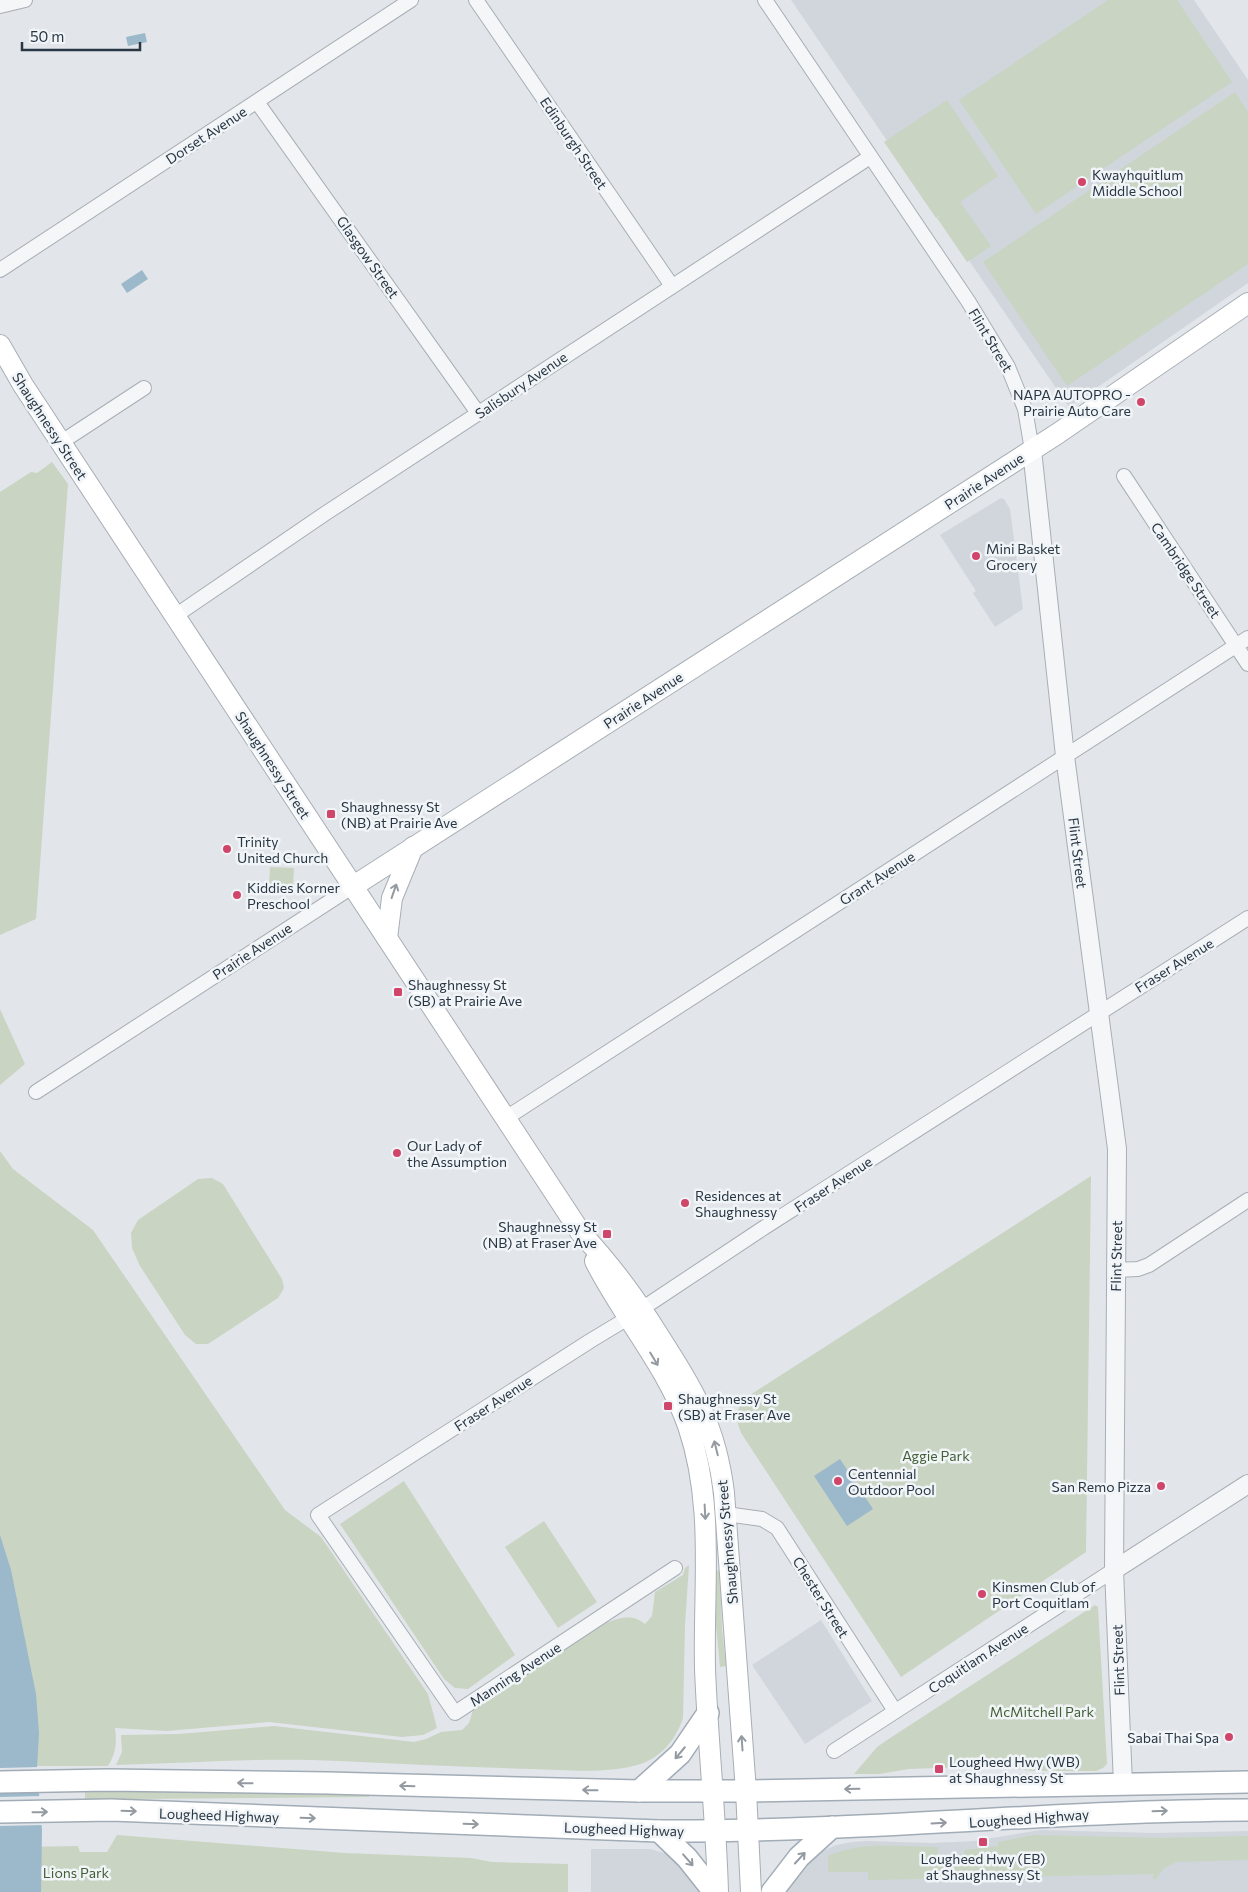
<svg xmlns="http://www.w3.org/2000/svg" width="1248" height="1892" viewBox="0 0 1248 1892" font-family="Commissioner,sans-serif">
	<rect width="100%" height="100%" fill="#e2e6ea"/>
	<g fill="#d0d6dc">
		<path d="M791,0H1194L1248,80V283L1069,407Z"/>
		<path d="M1001,498L1004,499L1010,509L1023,609L995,627L973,593L976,591L940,535Z"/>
		<path d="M821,1620L872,1701L805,1744L752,1665Z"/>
		<path d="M1040,1830L1153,1833L1248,1831V1892H781L812,1856L836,1845L852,1842L868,1841L932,1843L974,1841Z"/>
		<path d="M591,1849H650L664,1853L671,1856L693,1879L700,1892H591Z"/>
	</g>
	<g fill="#c9d4c3">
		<path d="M1108,0H1177L1232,82L1036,214L959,100Z"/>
		<path d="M1235,92L1248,112V264L1067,386L983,262Z"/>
		<path d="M947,100L998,176L960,202L991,246L967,262L937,218L950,209L936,218L884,142Z"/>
		<path d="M52,462L68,484L36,919L0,935V492L31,472L37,473Z"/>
		<path d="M270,867L294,868L293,887L269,886Z"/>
		<path d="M0,1009L25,1064L0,1085Z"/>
		<path d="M0,1151L13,1169L93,1230L285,1510L321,1537L428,1694L437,1728L423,1735L402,1737L269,1722L167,1731L115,1728C117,1742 116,1753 108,1766H31L0,1578Z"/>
		<path d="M1091,1176L1086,1552L901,1677L741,1433C735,1417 735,1410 747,1397Z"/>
		<path d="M212,1178L223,1184L282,1279L284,1288L278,1298L208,1344H196L185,1335L140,1266L132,1248L131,1233L138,1220L198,1179Z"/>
		<path d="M404,1481L515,1655L468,1689L455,1688L444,1679L340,1524Z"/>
		<path d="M544,1521L597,1602L558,1628L505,1547Z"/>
		<path d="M689,1565L685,1625L683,1718C676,1740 660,1759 637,1765C607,1774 564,1770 532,1769C468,1767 403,1764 339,1761C265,1757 190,1763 116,1765L122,1752L121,1735L179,1734L274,1726L414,1742L426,1739L441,1732L462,1730L469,1723L474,1707L595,1628C612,1620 630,1611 645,1624L652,1616L655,1592L683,1575L685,1568Z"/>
		<path d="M720,1570L722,1629L726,1666L720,1667L715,1615V1571Z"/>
		<path d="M1095,1605L1098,1607L1107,1764L1103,1768L1096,1771H1033L991,1766L909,1769L879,1774H854L877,1747L887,1740Z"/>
		<path d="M178,1790L369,1795V1797L132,1799L85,1801V1791Z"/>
		<path d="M117,1835L345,1853L471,1858L492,1862L568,1864V1892H27L24,1847L78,1846L80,1852H107Z"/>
		<path d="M1034,1835L1163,1838L1244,1836H1248V1860L1176,1862L1163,1869L1156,1879H1153V1874L868,1880V1872H828V1856C864,1840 900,1847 938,1847V1857H964V1850L998,1846V1842Z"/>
	</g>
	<g fill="#9cb8cb">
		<path d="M145,33L147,42L128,46L126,37Z"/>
		<path d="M142,270L148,279L127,293L121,284Z"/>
		<path d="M840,1459L873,1509L847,1526L814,1476Z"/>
		<path d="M0,1535L11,1570L36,1694L39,1733L37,1768L42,1830L41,1892H0Z"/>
	</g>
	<g fill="#e2e6ea">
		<path d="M40,1767L42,1793H0V1768Z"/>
		<path d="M42,1796L44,1825L0,1826V1797Z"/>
	</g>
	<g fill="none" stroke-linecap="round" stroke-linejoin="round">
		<defs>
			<g id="minor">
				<path d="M476,0L672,286"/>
				<path d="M765,0L968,301L1008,367L1025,409L1032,450"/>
				<path d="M0,6L25,0"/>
				<path d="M257,102L478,413"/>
				<path d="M0,270L411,0"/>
				<path d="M60,443L144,388"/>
				<path d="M1124,476L1248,664"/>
				<path d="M175,616L326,513L870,157"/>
				<path d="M36,1092L352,887"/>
				<path d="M506,1118L1248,638"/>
				<path d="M1116,1270L1138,1269L1149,1265L1248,1200"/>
				<path d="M726,1514L762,1519L777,1528L895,1711"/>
				<path d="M675,1568L455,1713L318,1515L590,1341L628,1318L765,1227L1248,918"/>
				<path d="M834,1751L1114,1570"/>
			</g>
			<g id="tertiary">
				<path d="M1032,450L1065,756L1117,1149L1114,1570L1123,1784"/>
				<path d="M1114,1570L1248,1484"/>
			</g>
			<g id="secondary">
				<path d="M0,345L23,385L581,1233C611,1265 636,1299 659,1336C694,1391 716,1426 724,1493L746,1791L751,1892"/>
				<path d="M352,887L1057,434L1248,303"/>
				<path d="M387,938L392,898L413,847"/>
				<path d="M595,1261C623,1317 667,1366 688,1426C715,1505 703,1587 705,1669C708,1744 716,1818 718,1892"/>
			</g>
			<g id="primary">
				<path d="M0,1782L108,1780L328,1783L639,1791H746L1248,1782"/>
				<path d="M639,1791L680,1754L708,1713"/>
				<path d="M0,1812L111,1810L659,1831C856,1832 1052,1811 1248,1810"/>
				<path d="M659,1831L687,1858L714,1892"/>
				<path d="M772,1892L799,1857L832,1827"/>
			</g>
		</defs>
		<use href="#minor" stroke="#a7aeb5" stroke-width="16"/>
		<use href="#tertiary" stroke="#a7aeb5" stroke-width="20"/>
		<use href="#secondary" stroke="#a7aeb5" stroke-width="22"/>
		<use href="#primary" stroke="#a1acb6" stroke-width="24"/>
		<use href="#minor" stroke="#f5f6f8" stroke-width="14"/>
		<use href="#tertiary" stroke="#f5f6f8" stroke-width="18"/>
		<use href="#secondary" stroke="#fff" stroke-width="20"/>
		<use href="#primary" stroke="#fff" stroke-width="21"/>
	</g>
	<defs><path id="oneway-shaft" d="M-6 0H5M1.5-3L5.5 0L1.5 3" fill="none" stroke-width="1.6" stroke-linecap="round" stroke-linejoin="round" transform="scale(1.25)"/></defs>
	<g stroke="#949aa1">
		<use href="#oneway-shaft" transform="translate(394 891) rotate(-71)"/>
		<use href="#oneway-shaft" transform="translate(654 1359) rotate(59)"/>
		<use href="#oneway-shaft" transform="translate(716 1448) rotate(-104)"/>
		<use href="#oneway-shaft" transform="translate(705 1512) rotate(87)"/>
		<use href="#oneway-shaft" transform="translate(742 1743) rotate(-94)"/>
		<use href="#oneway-shaft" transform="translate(680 1753) rotate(130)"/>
		<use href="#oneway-shaft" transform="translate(245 1783) rotate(-179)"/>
		<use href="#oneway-shaft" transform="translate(407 1786) rotate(-178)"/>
		<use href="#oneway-shaft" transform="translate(852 1789) rotate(179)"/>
		<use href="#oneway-shaft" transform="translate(590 1790) rotate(-179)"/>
		<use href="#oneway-shaft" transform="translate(129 1811) rotate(2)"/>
		<use href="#oneway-shaft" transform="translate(1160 1811) rotate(-2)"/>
		<use href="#oneway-shaft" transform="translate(40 1812) rotate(-1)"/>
		<use href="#oneway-shaft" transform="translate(308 1818) rotate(2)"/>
		<use href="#oneway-shaft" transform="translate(939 1823) rotate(-3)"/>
		<use href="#oneway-shaft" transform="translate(471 1824) rotate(2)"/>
		<use href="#oneway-shaft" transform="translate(800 1858) rotate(-47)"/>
		<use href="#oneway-shaft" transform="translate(688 1860) rotate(49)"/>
	</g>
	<g fill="#d0466b" stroke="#f1f5f8" stroke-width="2">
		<circle cx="1082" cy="182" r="5"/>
		<circle cx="1141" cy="402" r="5"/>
		<circle cx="976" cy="556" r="5"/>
		<rect x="326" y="809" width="10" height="10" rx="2.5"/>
		<circle cx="227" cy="849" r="5"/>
		<circle cx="237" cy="895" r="5"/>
		<rect x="393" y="987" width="10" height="10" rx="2.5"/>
		<circle cx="397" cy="1153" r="5"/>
		<circle cx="685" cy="1203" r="5"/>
		<rect x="602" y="1229" width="10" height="10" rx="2.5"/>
		<rect x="663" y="1401" width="10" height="10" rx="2.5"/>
		<circle cx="838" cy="1481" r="5"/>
		<circle cx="1161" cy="1486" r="5"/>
		<circle cx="982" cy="1594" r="5"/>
		<circle cx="1229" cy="1737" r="5"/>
		<rect x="934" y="1764" width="10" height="10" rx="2.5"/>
		<rect x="978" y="1837" width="10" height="10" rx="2.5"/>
	</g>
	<g text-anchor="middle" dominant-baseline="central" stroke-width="5" stroke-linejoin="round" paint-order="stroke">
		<g font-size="14" fill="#293643" stroke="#f1f5f8">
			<text transform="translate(206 135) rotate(-33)">Dorset Avenue</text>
			<text transform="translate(574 143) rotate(56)">Edinburgh Street</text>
			<text transform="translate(368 257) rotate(55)">Glasgow Street</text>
			<text transform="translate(991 340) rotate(59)">Flint Street</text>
			<text transform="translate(521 385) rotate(-34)">Salisbury Avenue</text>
			<text transform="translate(50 426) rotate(57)">Shaughnessy Street</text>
			<text transform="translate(984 481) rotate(-33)">Prairie Avenue</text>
			<text transform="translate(1186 570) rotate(56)">Cambridge Street</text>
			<text transform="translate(643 700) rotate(-33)">Prairie Avenue</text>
			<text transform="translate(273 765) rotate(57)">Shaughnessy Street</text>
			<text transform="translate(1078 853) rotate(83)">Flint Street</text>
			<text transform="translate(877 878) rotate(-33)">Grant Avenue</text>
			<text transform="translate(252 951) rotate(-33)">Prairie Avenue</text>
			<text transform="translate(1174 965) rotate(-32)">Fraser Avenue</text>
			<text transform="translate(833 1184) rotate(-33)">Fraser Avenue</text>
			<text transform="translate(1116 1256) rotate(-89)">Flint Street</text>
			<text transform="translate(493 1403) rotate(-33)">Fraser Avenue</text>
			<text transform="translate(727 1542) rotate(-95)">Shaughnessy Street</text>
			<text transform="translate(821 1597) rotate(58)">Chester Street</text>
			<text transform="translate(978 1658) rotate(-33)">Coquitlam Avenue</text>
			<text transform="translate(1118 1660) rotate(-92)">Flint Street</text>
			<text transform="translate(515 1674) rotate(-33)">Manning Avenue</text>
			<text transform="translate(219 1815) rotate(2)">Lougheed Highway</text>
			<text transform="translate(1029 1818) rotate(-4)">Lougheed Highway</text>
			<text transform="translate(624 1829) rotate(2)">Lougheed Highway</text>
		</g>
		<g font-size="14" fill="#293643" stroke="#f1f5f8" text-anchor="start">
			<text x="1092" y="174">Kwayhquitlum<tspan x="1092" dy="16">Middle School</tspan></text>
			<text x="1131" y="394" text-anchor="end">NAPA AUTOPRO -<tspan x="1131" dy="16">Prairie Auto Care</tspan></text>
			<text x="986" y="548">Mini Basket<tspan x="986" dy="16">Grocery</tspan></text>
			<text x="341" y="806">Shaughnessy St<tspan x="341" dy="16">(NB) at Prairie Ave</tspan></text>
			<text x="237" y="841">Trinity<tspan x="237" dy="16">United Church</tspan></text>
			<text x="247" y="887">Kiddies Korner<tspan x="247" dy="16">Preschool</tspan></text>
			<text x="408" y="984">Shaughnessy St<tspan x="408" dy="16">(SB) at Prairie Ave</tspan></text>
			<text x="407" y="1145">Our Lady of<tspan x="407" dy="16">the Assumption</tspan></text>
			<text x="695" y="1195">Residences at<tspan x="695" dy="16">Shaughnessy</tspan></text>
			<text x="597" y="1226" text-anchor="end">Shaughnessy St<tspan x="597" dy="16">(NB) at Fraser Ave</tspan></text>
			<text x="678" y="1398">Shaughnessy St<tspan x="678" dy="16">(SB) at Fraser Ave</tspan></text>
			<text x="848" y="1473">Centennial<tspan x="848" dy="16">Outdoor Pool</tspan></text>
			<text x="1151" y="1486" text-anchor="end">San Remo Pizza</text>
			<text x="992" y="1586">Kinsmen Club of<tspan x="992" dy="16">Port Coquitlam</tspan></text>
			<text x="1219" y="1737" text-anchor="end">Sabai Thai Spa</text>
			<text x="949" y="1761">Lougheed Hwy (WB)<tspan x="949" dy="16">at Shaughnessy St</tspan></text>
			<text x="983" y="1858" text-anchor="middle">Lougheed Hwy (EB)<tspan x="983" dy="16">at Shaughnessy St</tspan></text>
		</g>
		<g font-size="14" fill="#435f36" stroke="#f1f5f8">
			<text x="936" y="1455">Aggie Park</text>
			<text x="1042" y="1711">McMitchell Park</text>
			<text x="76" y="1872">Lions Park</text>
		</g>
	</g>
	<path d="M22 42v8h118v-8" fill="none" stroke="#293643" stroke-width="2.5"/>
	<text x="30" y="42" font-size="15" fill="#293643" stroke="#f1f5f8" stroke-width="4" paint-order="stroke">50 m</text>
</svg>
